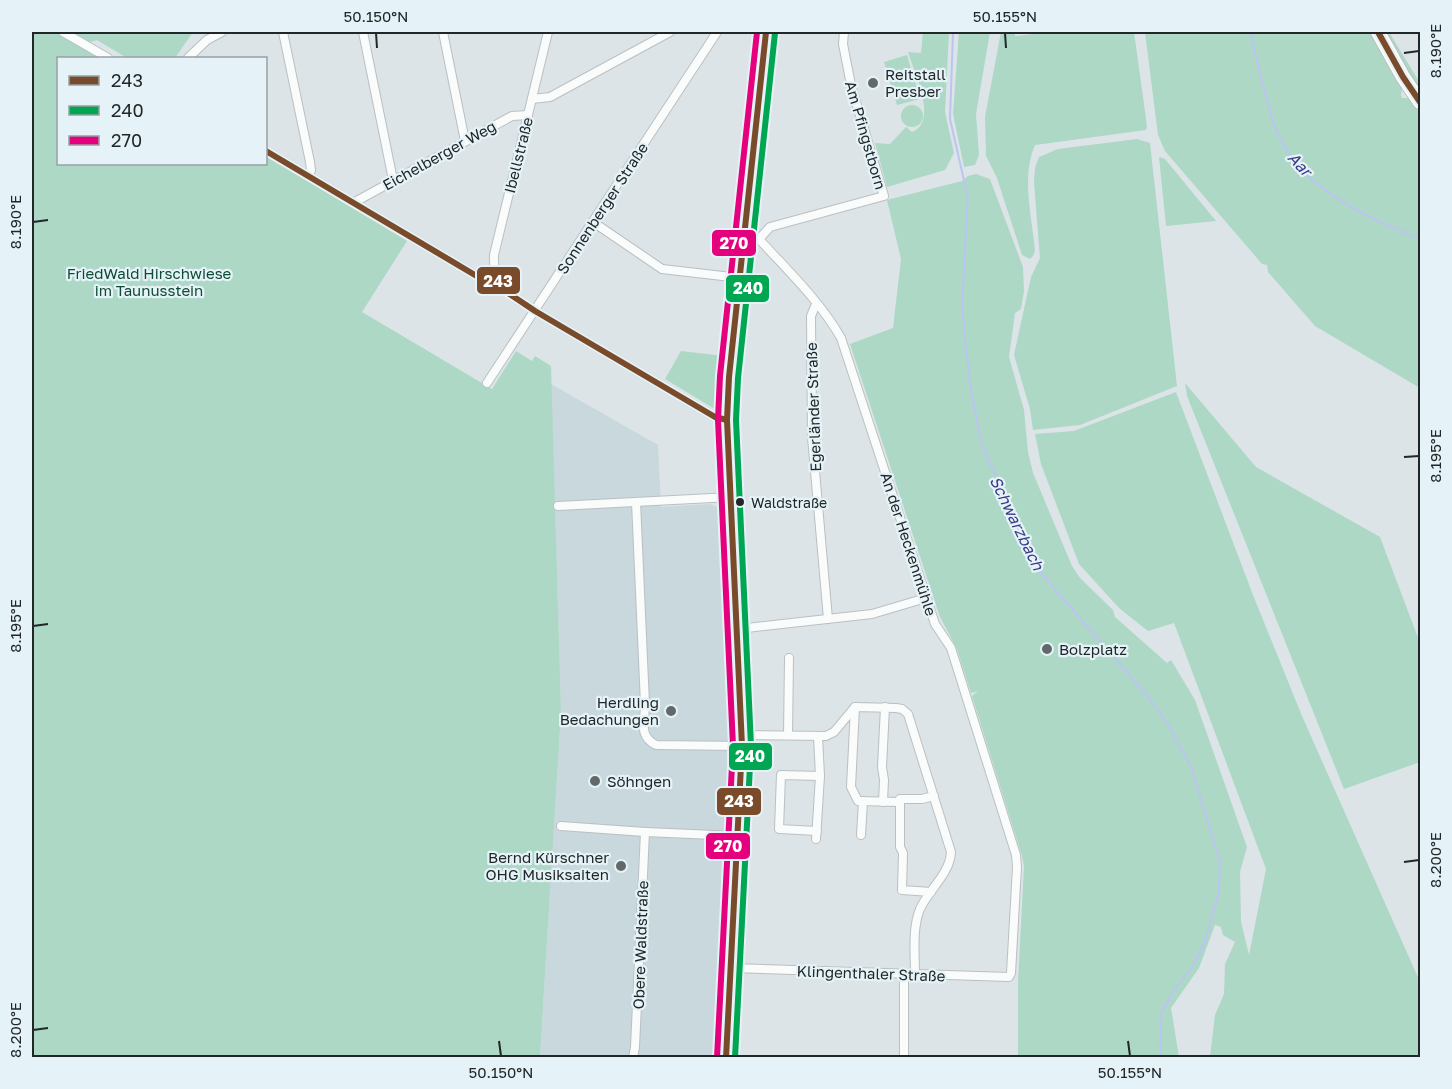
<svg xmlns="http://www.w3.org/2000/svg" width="1452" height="1089" viewBox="0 0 1452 1089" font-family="'Golos Text',sans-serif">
	<rect width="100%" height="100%" fill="#dce4e7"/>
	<path fill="#c8d8dc" d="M551,384L658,445L661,507L711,504L719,508L723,514L724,546L729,568L737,723L730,736V750L734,751L736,756L720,1057L540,1058L561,712Z"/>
	<g fill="#acd8c5">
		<path d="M32,32H57L103,58H58V164H266V156L407,241L362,312L492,389L516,351L532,361L535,356L551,366L561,712L540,1057H32Z"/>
		<path d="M73,32H193L175,58H127L97,40L90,42Z"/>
		<path d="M923,32H949L945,112L954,153L945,170L887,187L875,143L890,144L906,127L912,132C939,122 914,72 908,52L921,53Z"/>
		<path d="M959,32H990L976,114L979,155L975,165L964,167L953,114Z"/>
		<path d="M1001,32H1015V36L1052,32H1134L1147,126L1146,130L1035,145C1021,177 1032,217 1035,251L1033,256L1030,259L1022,255L997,178L986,156L985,117Z"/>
		<path d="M1145,32H1372L1402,88L1401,95L1402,98H1409L1420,110V388L1315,326L1268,272L1267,265L1262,264L1165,151L1158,135Z"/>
		<path d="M1383,32H1389L1420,83V94Z"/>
		<path d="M907,55L920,99L897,105L884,62Z"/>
		<circle cx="912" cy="116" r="11"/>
		<path d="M1137,139L1150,143L1177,386L1080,425L1033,430L1030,409L1014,355L1031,277L1040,258L1034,182L1035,168L1039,157L1058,149Z"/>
		<path d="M1159,157L1165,159L1216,221L1166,226Z"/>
		<path d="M976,174L990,179L1023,267L1024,291L1021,309L1015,313L1009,357L1024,410L1028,452L1033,473L1072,566L1080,578L1113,610L1115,617L1167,663L1171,660L1195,700L1247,847L1240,872L1241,922L1249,955L1266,869L1174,623L1148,631L1119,608L1079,564L1041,464L1035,434L1074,431L1176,392L1253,595L1302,716L1420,982V1057H1210L1215,1015L1224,994L1225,964L1235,942L1223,935L1221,927L1215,925L1199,968L1171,1008L1179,1057H1018V983L1024,866L1022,856L972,696L978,691L971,693L957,649L940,617L850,344L893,328L901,259L887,200L962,181L968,176Z"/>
		<path d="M681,351L724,356L720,410L715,409L665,379Z"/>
		<path d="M1185,383L1256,467L1380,537L1420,643V762L1344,789L1187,396Z"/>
	</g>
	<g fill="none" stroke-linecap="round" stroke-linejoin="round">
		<g stroke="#bcc4f2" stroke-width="2">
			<path d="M953,32L950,119L968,198L962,303L964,327L970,385L982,446L998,480L1000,495L1040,572L1150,699L1168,724L1191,767L1220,861L1219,891L1205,942L1193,966L1174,990L1161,1014L1160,1058"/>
			<path d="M1250,32C1258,62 1264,94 1274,124C1296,188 1364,215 1420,239"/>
		</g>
		<defs>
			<g id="street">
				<path d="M63,32L108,58"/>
				<path d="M283,32L310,162L311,170L309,176"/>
				<path d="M363,32L393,180"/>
				<path d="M443,32L465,141"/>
				<path d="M548,32L494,255C492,287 511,295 535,311L715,417L727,420"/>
				<path d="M188,58L207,40L222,32"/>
				<path d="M532,99L550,97L670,32"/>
				<path d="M266,151L485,281L497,279"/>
				<path d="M353,203L512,116L528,115"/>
				<path d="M593,222L662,269L740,278"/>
				<path d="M744,234L759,239L770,227L884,196L851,85L843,44L844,32"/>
				<path d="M816,304L811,316L812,437L828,619"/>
				<path d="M487,383L717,32"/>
				<path d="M636,502L645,704C645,721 638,736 656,745L742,746"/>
				<path d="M558,506L731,497"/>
				<path d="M738,629L872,614L926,598"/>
				<path d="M855,707L851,787L858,801L900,802V799H922L934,796"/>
				<path d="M742,735L826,736L834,732L855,707L896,708L902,709L908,714L951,852C950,874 929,889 920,909C912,928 915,955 915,975"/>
				<path d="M788,735L789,658"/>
				<path d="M883,802L884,780L882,767L885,707"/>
				<path d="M900,802V847L903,853L902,890L931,892"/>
				<path d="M561,826L645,832"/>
				<path d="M817,831L779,829L781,775L820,776"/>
				<path d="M861,835L863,801"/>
				<path d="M816,839L820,776L818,737"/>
				<path d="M732,968L1009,977L1011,973L1017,867L1016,855L951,648L935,624L841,338C820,301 787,270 759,239"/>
				<path d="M633,1058L635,1047L645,832L738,836"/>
				<path d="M904,1058V975"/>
			</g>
			<path id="secondary" d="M726,1058L742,746L727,420L729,377L766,32"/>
			<path id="primary" d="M1378,32L1403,77L1420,102"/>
		</defs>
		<use href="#street" stroke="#bac0c2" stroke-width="10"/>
		<use href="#secondary" stroke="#bac0c2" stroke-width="14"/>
		<use href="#primary" stroke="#bac0c2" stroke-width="16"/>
		<use href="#street" stroke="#fafbfb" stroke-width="8"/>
		<use href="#secondary" stroke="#fafbfb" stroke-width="12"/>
		<use href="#primary" stroke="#fafbfb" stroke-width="14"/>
		<defs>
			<g id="bus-1">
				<path d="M1378,32L1403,77L1420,102"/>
				<path d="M266,151L485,281L497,279L508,293L535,311L715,417L727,420"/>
				<path d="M726,1058L742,746L727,420L729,377L766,32"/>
			</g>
			<path id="bus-2" d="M735,1058L751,746L736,420L738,378L775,33"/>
			<path id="bus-3" d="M717,1058L733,746L718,420L720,376L757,32"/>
		</defs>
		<use href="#bus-1" stroke="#e5f3f8" stroke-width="10"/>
		<use href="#bus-2" stroke="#e5f3f8" stroke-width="10"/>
		<use href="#bus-3" stroke="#e5f3f8" stroke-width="10"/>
		<use href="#bus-1" stroke="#7a4b2a" stroke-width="6"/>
		<use href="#bus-2" stroke="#00a651" stroke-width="6"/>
		<use href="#bus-3" stroke="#e5007d" stroke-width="6"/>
	</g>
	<path fill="none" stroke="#212728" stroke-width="2" d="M376,33L377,48M1005,33L1006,48M1404,53L1419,51M33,222L48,220M1404,457L1419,456M33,626L48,624M1404,862L1419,860M33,1030L48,1028M499,1041L501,1056M1128,1041L1130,1056"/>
	<g fill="#62696b" stroke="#e5f3f8" stroke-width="2">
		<circle cx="873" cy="83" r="6"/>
		<circle cx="1047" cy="649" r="6"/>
		<circle cx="671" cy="711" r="6"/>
		<circle cx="595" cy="781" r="6"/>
		<circle cx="621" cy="866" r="6"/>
	</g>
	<circle fill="#212728" stroke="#e5f3f8" stroke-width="2" cx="740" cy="502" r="5"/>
	<g text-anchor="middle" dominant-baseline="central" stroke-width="4.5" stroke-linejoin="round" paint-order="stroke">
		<g font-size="14" fill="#212728" stroke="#e5f3f8" text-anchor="start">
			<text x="751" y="502">Waldstraße</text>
		</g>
		<g font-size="15" fill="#212728" stroke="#e5f3f8" text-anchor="start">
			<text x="885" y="74">Reitstall<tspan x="885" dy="17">Presber</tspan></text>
			<text x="1059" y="649">Bolzplatz</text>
			<text x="659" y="702" text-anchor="end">Herdling<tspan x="659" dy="17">Bedachungen</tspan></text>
			<text x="607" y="781">Söhngen</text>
			<text x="609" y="857" text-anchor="end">Bernd Kürschner<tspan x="609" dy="17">OHG Musiksaiten</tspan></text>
		</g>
		<g font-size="15" fill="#212728" stroke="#e5f3f8">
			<text transform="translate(866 135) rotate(74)">Am Pfingstborn</text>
			<text transform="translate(439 155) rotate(-29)">Eichelberger Weg</text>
			<text transform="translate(518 155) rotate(-76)">Ibellstraße</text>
			<text transform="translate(602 208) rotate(-57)">Sonnenberger Straße</text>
			<text transform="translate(813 407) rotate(-92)">Egerländer Straße</text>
			<text transform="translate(909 544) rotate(72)">An der Heckenmühle</text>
			<text transform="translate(640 945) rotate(-88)">Obere Waldstraße</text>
			<text transform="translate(871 973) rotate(2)">Klingenthaler Straße</text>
		</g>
		<g font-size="15" fill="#0e4b33" stroke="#e5f3f8">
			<text x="149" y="273">FriedWald Hirschwiese<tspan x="149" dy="17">im Taunusstein</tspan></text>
		</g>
		<g font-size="16" font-style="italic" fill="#3a3c86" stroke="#e5f3f8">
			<text transform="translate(1300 164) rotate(47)">Aar</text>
			<text transform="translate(1017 523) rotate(64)">Schwarzbach</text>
		</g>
	</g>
	<g stroke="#e5f3f8" stroke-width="2">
		<rect x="711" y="229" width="46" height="28" rx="6" fill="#e5007d"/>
		<rect x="476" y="266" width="45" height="29" rx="6" fill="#7a4b2a"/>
		<rect x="725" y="274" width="45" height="29" rx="6" fill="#00a651"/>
		<rect x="728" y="742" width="45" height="29" rx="6" fill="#00a651"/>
		<rect x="716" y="787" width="46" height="29" rx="6" fill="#7a4b2a"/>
		<rect x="705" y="832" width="46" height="28" rx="6" fill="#e5007d"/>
	</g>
	<g font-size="16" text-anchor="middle" font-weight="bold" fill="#fff">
		<text x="734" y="249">270</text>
		<text x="498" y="287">243</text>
		<text x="748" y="294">240</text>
		<text x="750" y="762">240</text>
		<text x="739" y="807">243</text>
		<text x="728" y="852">270</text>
	</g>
	<rect width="1452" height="1089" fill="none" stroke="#e5f3f8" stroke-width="66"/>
	<rect x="57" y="57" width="210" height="108" fill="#e5f3f8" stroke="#97a1a5" stroke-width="1.5"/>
	<rect x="69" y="76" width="30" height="9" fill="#7a4b2a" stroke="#97a1a5" stroke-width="1.5"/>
	<text x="111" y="87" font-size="18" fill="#212728">243</text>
	<rect x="69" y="106" width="30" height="9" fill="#00a651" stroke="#97a1a5" stroke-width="1.5"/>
	<text x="111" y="117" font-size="18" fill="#212728">240</text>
	<rect x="69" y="136" width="30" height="9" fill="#e5007d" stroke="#97a1a5" stroke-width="1.5"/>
	<text x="111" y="147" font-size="18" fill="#212728">270</text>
	<rect x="33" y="33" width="1386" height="1023" fill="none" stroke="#212728" stroke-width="2"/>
	<g font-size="15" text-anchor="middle" fill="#212728">
		<text x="376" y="22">50.150°N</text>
		<text x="1005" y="22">50.155°N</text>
		<text transform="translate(1436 51) rotate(-90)" y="5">8.190°E</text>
		<text transform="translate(16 222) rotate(-90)" y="5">8.190°E</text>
		<text transform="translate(1436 456) rotate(-90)" y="5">8.195°E</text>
		<text transform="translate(16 626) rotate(-90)" y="5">8.195°E</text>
		<text transform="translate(1436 860) rotate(-90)" y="5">8.200°E</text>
		<text transform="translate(16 1030) rotate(-90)" y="5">8.200°E</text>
		<text x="501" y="1078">50.150°N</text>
		<text x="1130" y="1078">50.155°N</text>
	</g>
</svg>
